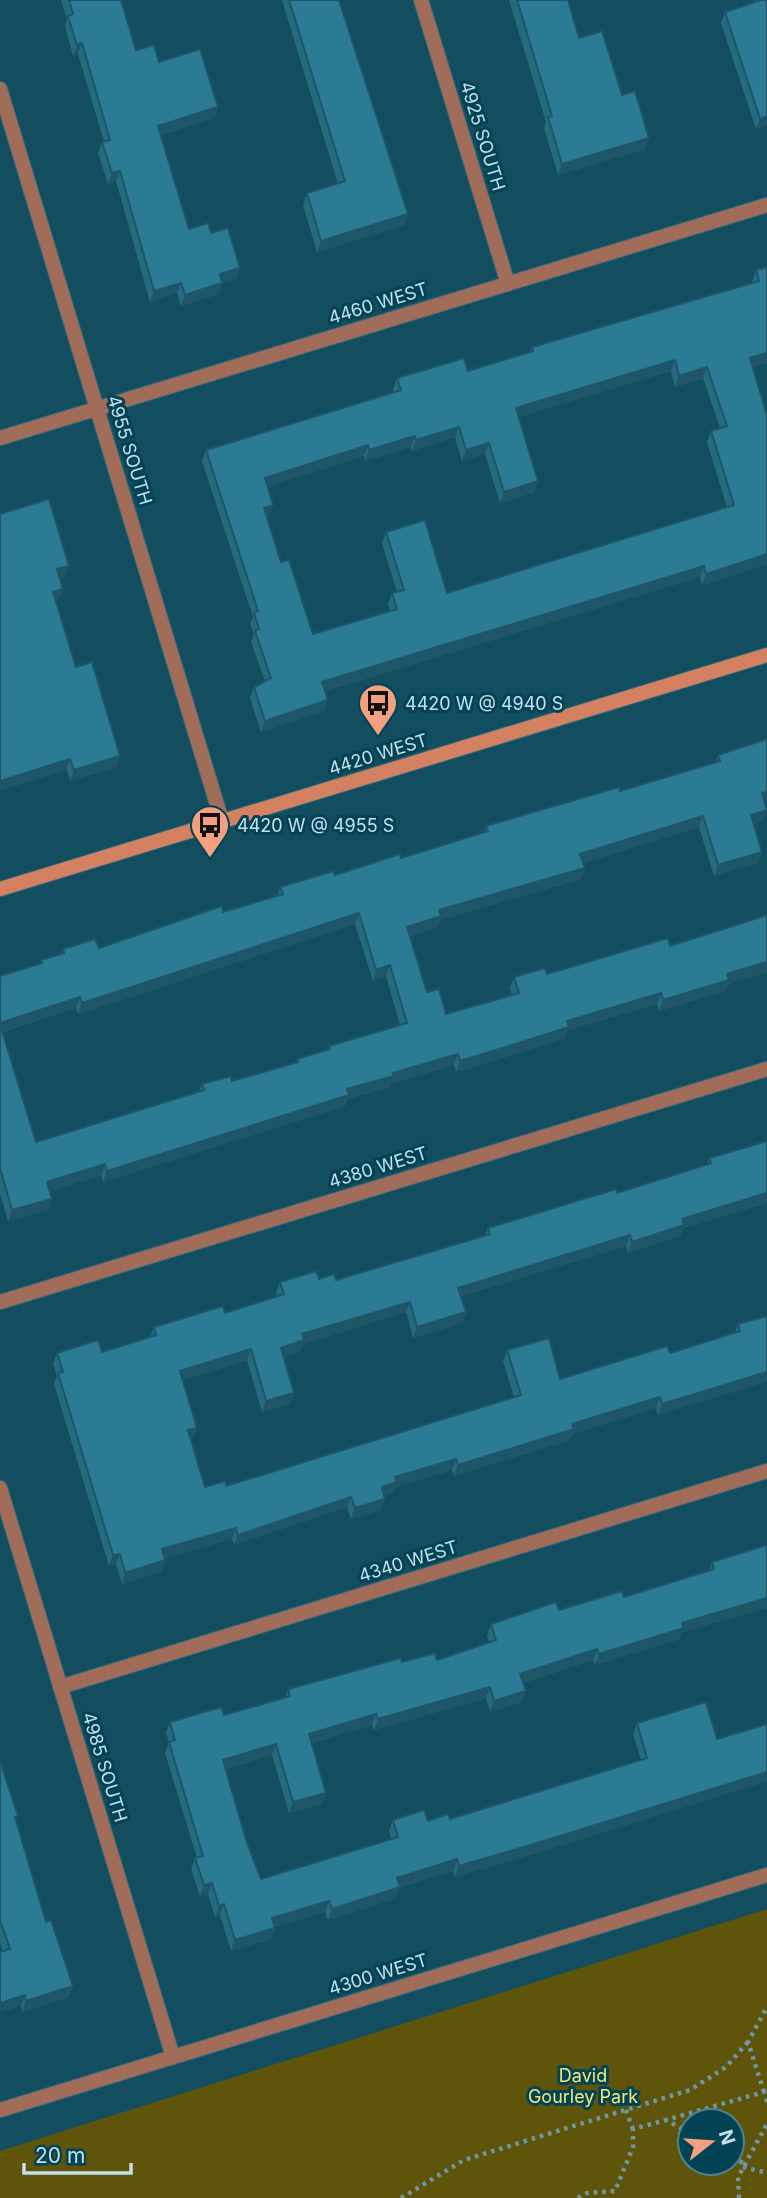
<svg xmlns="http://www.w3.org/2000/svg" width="767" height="2198" viewBox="0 0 767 2198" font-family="Inter,sans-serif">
	<rect width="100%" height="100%" fill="#134e60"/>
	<path fill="#5e550a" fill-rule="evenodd" d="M767,1909V2198H0V2151ZM732,2121V2163H690V2121Z"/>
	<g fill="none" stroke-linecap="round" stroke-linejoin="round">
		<defs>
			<g id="street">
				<path d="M421,0L508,284"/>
				<path d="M0,89L222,821"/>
				<path d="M0,438L767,205"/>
				<path d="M0,1302L767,1069"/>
				<path d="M0,1488L173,2057"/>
				<path d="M60,1687L767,1471"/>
				<path d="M0,2110L767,1875"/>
			</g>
			<path id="secondary" d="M0,889L767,655"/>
		</defs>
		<use href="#street" stroke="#376b7c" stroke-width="16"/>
		<use href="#secondary" stroke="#376b7c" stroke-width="16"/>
		<g stroke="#6e98a7" stroke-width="4.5" stroke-dasharray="3.5 5" stroke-linecap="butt">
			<path d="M764,2092L748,2042L767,2007"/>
			<path d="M626,2110L633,2129"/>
			<path d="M690,2133L666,2120L764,2092L767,2102"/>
			<path d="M732,2157L745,2164"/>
			<path d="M743,2167L767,2173"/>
			<path d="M401,2198L464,2160L690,2090L726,2067L748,2042"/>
			<path d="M578,2198L587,2193L615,2191L633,2147V2129L666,2120"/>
			<path d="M739,2198L738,2177L767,2124"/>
		</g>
		<use href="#street" stroke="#a26d58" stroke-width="14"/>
		<use href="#secondary" stroke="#d38160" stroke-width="14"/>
	</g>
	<g fill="#256a7f" fill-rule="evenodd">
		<path d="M61,0H121L136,50L159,62L218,107L214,118L161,135L189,229L211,233L236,279L222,283L219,294L181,306L177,293L150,302L116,181L108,184L98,153L102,142H104L78,54L73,56L65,26L67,19Z"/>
		<path d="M282,0H339L408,214L404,225L317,252L303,205L307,193L338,184Z"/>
		<path d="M509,0H568L579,38L622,95L645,149L558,175L544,128L546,122Z"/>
		<path d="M754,0H767V126L756,129L721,23L725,12L755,3Z"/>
		<path d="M767,267V363L752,367L767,564L702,585L700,577L325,691L324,711L261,732L250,698L254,687L265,681L251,642L254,634L250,624L253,617L202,461L206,450L394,392L393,389L397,378L468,371L530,352L532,347L752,283L756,270ZM671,371L675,387L703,378L720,428L711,431L707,442L727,507L447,593L386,532L382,543L397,592L392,593L388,604L390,611L313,634L281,562L267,517L269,516L267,486L364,456L365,461L411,447L412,451L455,437L462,461L485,454L500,503L534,492L518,417Z"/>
		<path d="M0,514L65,577L60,578L59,600L56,601L76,667L120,756L116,767L70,781Z"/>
		<path d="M718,755L764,802L767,810L763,821L753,824L762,852L758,863L714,876L699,827L583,863L585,868L581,879L440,920L437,927L410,936L427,992L446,1014L512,995L510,988L514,977L547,974L670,946L767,915V972L728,984L725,991L659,1011L657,1004L568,1030L565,1038L502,1058L456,1072L454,1065L391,1084L390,1087L347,1099L345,1106L103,1182L101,1175L50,1191L48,1210L8,1221L0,1193V976L40,964L41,960L62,953L63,949L99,948L223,912L277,896L280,887L335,875L401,858L484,833L486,826L620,791L703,766L716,762ZM355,924L373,981L386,976L400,1025L329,1046L328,1050L297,1059L296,1062L232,1081L202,1084L199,1091L36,1142L2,1032L76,1008L78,1014Z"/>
		<path d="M767,1141V1203L683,1228L680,1236L628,1253L626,1246L461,1296L466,1312L462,1323L413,1338L406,1312L303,1344L300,1351L283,1357L294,1393L290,1404L262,1412L247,1360L183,1380L193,1438L190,1439L205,1487L226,1486L514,1397L503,1361L507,1350L560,1379L670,1353L735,1333L738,1324L767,1316L658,1415L656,1408L572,1434L570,1440L454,1476L452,1470L395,1487L393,1493L384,1496L381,1510L351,1519L347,1507L234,1545L232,1539L165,1558V1560L161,1571L122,1584L116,1564L109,1566L54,1384L57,1376L53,1363L57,1353L102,1352L150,1337L154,1327L225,1313L277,1297L276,1293L280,1282L319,1279L336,1280L485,1235L488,1228L617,1193L707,1164L709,1158Z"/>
		<path d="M767,1545V1608L682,1632L680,1639L595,1665L593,1660L523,1683L522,1702L490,1712L486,1698L374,1730L372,1725L312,1743L326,1793L322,1804L289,1813L272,1755L226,1769L247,1843L261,1879L391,1839L389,1831L393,1820L428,1821L450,1819L641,1760L633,1734L637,1723L717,1739L767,1724V1781L530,1855L455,1877L453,1871L400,1887L396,1898L328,1920L325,1912L275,1927L271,1939L231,1951L220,1915L215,1917L208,1894L200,1896L191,1869L195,1858H197L165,1753L169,1742L166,1733L170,1722L224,1715L285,1697L288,1689L402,1662L437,1660L489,1643L487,1635L491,1624L624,1597L709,1571L712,1562Z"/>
		<path d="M0,1761L16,1820L69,1997L22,2012L21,2006L0,2012V1952L3,1951L0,1943Z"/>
	</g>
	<g fill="#1e5668">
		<path d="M82,43L78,54L73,56L77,45Z"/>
		<path d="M218,107L214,118L154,137L158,126Z"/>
		<path d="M767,116V126L756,129L760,119Z"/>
		<path d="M649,138L645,149L558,175L562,164Z"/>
		<path d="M120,171L116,181L108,184L112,173Z"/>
		<path d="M408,214L404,225L317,252L321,241Z"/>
		<path d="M240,268L236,279L216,285L220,274Z"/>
		<path d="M181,283L177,293L150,302L154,291Z"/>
		<path d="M222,283L219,294L181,306L185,295Z"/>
		<path d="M767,353V363L746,369L750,358Z"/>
		<path d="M675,360L671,371L512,419L516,408Z"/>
		<path d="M707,367L703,378L675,387L679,376Z"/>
		<path d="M459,427L455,437L412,451L416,440Z"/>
		<path d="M415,436L411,447L365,461L369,450Z"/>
		<path d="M489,443L485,454L462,461L466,450Z"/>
		<path d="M368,445L364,456L261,489L265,478Z"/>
		<path d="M538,481L534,492L500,503L504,492Z"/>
		<path d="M273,505L269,516L260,519L264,508Z"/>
		<path d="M767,554V564L702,585L706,574Z"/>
		<path d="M69,566L65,577L53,580L57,569Z"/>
		<path d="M704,566L700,577L318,693L322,682Z"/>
		<path d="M63,589L59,600L49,603L53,592Z"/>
		<path d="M328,700L324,711L261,732L265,721Z"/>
		<path d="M120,756L116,767L70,781L74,770Z"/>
		<path d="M70,759L66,770L0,791V781Z"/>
		<path d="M767,792V801L758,804L762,793Z"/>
		<path d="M767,810L763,821L747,826L751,815Z"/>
		<path d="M703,816L699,827L576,865L580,854Z"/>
		<path d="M762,852L758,863L714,876L718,865Z"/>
		<path d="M585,868L581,879L440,920L437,927L403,938L407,927L439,910Z"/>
		<path d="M359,913L355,924L78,1014L82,1003Z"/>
		<path d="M767,962V972L728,984L725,991L659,1011L663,1000L727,974Z"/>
		<path d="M390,965L386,976L373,981L376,970Z"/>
		<path d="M661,993L657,1004L568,1030L565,1038L456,1072L460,1061L567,1021Z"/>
		<path d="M80,997L76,1008L0,1032V1023Z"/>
		<path d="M458,1054L454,1065L391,1084L390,1087L347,1099L345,1106L103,1182L107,1171L393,1073Z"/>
		<path d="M105,1164L101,1175L43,1193L47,1182Z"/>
		<path d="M767,1193V1203L683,1228L680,1236L628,1253L632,1242L682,1219Z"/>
		<path d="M52,1199L48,1210L8,1221L12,1210Z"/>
		<path d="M630,1235L626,1246L454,1298L458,1288Z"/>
		<path d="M410,1302L406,1312L303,1344L300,1351L277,1359L281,1348L302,1334Z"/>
		<path d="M466,1312L462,1323L413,1338L417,1327Z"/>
		<path d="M251,1349L247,1360L176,1382L180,1371Z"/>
		<path d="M767,1372V1382L658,1415L662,1404Z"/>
		<path d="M294,1393L290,1404L262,1412L266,1401Z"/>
		<path d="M660,1397L656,1408L572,1434L570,1440L454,1476L458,1465L572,1424Z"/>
		<path d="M197,1428L193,1438L184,1441L188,1430Z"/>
		<path d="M456,1459L452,1470L395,1487L393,1493L378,1498L382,1487L395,1477Z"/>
		<path d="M351,1497L347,1507L234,1545L238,1535Z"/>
		<path d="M385,1499L381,1510L351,1519L355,1508Z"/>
		<path d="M236,1528L232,1539L158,1560L162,1549Z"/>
		<path d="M120,1554L116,1564L109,1566L113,1555Z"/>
		<path d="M165,1560L161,1571L122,1584L125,1573Z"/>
		<path d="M767,1598V1608L682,1632L680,1639L595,1665L599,1654L682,1623Z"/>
		<path d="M597,1649L593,1660L516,1685L520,1674Z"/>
		<path d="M490,1687L486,1698L374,1730L378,1719Z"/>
		<path d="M526,1691L522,1702L490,1712L494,1701Z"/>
		<path d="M376,1714L372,1725L305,1745L309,1734Z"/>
		<path d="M276,1744L272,1755L219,1771L223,1760Z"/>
		<path d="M767,1772V1781L530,1855L455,1877L459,1866Z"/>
		<path d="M326,1793L322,1804L289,1813L293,1802Z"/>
		<path d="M457,1859L453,1871L393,1889L397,1878Z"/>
		<path d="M212,1883L208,1894L200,1896L204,1885Z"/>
		<path d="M400,1887L396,1898L328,1920L332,1909Z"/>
		<path d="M329,1901L325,1912L268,1929L272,1918Z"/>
		<path d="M224,1904L220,1915L215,1917L219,1906Z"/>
		<path d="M275,1928L271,1939L231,1951L235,1940Z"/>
		<path d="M73,1986L69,1997L22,2012L26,2001Z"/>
		<path d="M25,1995L21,2006L0,2012V2003Z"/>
	</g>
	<g fill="#2b7b94" stroke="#1e5668" stroke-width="2" fill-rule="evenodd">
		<path d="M69,0H121L136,50L154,45L159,62L200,49L218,107L158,126L189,229L208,223L211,233L228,228L240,268L220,274L222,283L185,295L181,283L154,291L120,171L112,173L102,142L110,140L82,43L77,45L68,16L73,14Z"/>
		<path d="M289,0H339L408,214L321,241L307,193L345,181Z"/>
		<path d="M517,0H568L579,38L602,31L622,95L635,91L649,138L562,164L548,117L552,116Z"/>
		<path d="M761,0H767V116L760,119L725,12Z"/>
		<path d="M767,267V353L750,358L767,415V554L706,574L704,566L322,682L328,700L265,721L254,687L271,678L255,631L259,629L254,613L258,611L206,450L401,390L397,378L464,358L468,371L533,351L532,347L759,281L756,270ZM675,360L679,376L707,367L727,426L711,431L734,505L447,593L425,520L386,532L404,590L392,593L397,609L313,634L289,560L281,562L264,508L273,505L265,478L368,445L369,450L415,436L416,440L459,427L466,450L489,443L504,492L538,481L516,408Z"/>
		<path d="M49,499L69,566L57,569L63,589L53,592L76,667L92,662L120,756L74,770L70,759L0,781V514Z"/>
		<path d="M767,739V792L762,793L767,810L751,815L762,852L718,865L703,816L580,854L585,868L439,910L441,916L407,927L427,992L439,989L446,1014L519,993L514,977L545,968L547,974L668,938L670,946L767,915V962L727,974L729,980L663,1000L661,993L567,1021L569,1027L506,1047L460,1061L458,1054L393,1073L394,1076L347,1089L349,1095L107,1171L105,1164L47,1182L52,1199L12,1210L0,1168V1024L36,1142L204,1090L202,1084L231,1076L232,1081L298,1062L297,1059L330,1049L329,1046L407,1023L390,965L376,970L359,913L82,1003L80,997L0,1023V976L42,963L41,960L64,953L63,949L95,939L99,948L222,906L223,912L283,894L280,887L333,871L335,875L400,854L401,858L488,831L486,826L619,787L620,791L703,766L720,761L718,755Z"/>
		<path d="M767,1141V1193L682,1219L684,1225L632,1242L630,1235L458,1288L466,1312L417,1327L410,1302L302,1334L304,1340L281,1348L294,1393L266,1401L251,1349L180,1371L197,1428L188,1430L205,1487L225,1481L226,1486L521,1395L507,1350L549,1338L560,1379L667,1346L670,1353L740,1331L738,1324L767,1316V1372L662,1404L660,1397L572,1424L574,1429L458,1465L456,1459L395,1477L397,1482L382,1487L385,1499L355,1508L351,1497L238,1535L236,1528L162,1549L165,1560L125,1573L120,1554L113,1555L58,1373L63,1372L57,1353L98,1340L102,1352L156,1335L154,1327L223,1306L225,1313L284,1294L280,1282L316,1271L319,1279L334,1274L336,1280L490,1234L488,1228L616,1189L617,1193L711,1163L709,1158Z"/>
		<path d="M767,1545V1598L682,1623L684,1628L599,1654L597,1649L520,1674L526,1691L494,1701L490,1687L378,1719L376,1714L309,1734L326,1793L293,1802L276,1744L223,1760L247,1843L261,1879L398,1837L393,1820L424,1810L428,1821L448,1814L450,1819L647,1758L637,1723L706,1702L717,1739L767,1724V1772L534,1844L459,1866L457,1859L397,1878L400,1887L332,1909L329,1901L272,1918L275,1928L235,1940L224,1904L219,1906L212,1883L204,1885L195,1858L203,1856L169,1742L175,1740L170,1722L221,1707L224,1715L290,1696L288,1689L401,1658L402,1662L435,1653L437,1660L496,1640L491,1624L556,1602L559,1610L622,1591L624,1597L714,1569L712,1562Z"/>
		<path d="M0,1761L18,1816L15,1817L46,1922L51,1920L73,1986L26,2001L25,1995L0,2003V1952L10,1949L0,1920Z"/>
	</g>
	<defs>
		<symbol id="bus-pin" viewBox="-11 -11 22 30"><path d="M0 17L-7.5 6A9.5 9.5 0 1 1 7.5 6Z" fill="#f2a080" stroke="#024355"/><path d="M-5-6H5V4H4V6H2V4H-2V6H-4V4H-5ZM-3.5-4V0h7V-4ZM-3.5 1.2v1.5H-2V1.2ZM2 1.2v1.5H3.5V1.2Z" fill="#111"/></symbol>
	</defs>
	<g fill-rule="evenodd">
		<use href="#bus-pin" x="356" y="681" width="44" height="60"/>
		<use href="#bus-pin" x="188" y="803" width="44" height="60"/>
	</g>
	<g text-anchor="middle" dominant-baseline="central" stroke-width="6" stroke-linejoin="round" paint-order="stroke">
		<g font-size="18" fill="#c5e0eb" stroke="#024355">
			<text transform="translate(483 136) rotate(73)">4925 SOUTH</text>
			<text transform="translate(378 303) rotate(-17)">4460 WEST</text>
			<text transform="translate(130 450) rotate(73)">4955 SOUTH</text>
			<text transform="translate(378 754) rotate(-17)">4420 WEST</text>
			<text transform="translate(378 1167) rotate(-17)">4380 WEST</text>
			<text transform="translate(408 1561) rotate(-17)">4340 WEST</text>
			<text transform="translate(105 1767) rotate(73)">4985 SOUTH</text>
			<text transform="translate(378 1974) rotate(-17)">4300 WEST</text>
		</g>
		<g font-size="18" fill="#c5e0eb" stroke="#024355" text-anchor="start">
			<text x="405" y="703">4420 W @ 4940 S</text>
			<text x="237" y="825">4420 W @ 4955 S</text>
		</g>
		<g font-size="18" fill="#f5e876" stroke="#024355">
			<text x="583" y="2075">David<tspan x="583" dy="21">Gourley Park</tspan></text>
		</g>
	</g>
	<g transform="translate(711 2142) rotate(73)"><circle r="33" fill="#024355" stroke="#508291" stroke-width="2"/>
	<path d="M0-5L12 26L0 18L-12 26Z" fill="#f2a080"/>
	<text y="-10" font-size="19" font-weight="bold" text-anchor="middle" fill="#c5e0eb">N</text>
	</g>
	<path d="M24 2163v10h107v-10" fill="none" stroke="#c5e0eb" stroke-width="3.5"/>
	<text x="35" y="2163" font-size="21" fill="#c5e0eb" stroke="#024355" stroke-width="5" paint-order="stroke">20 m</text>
</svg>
